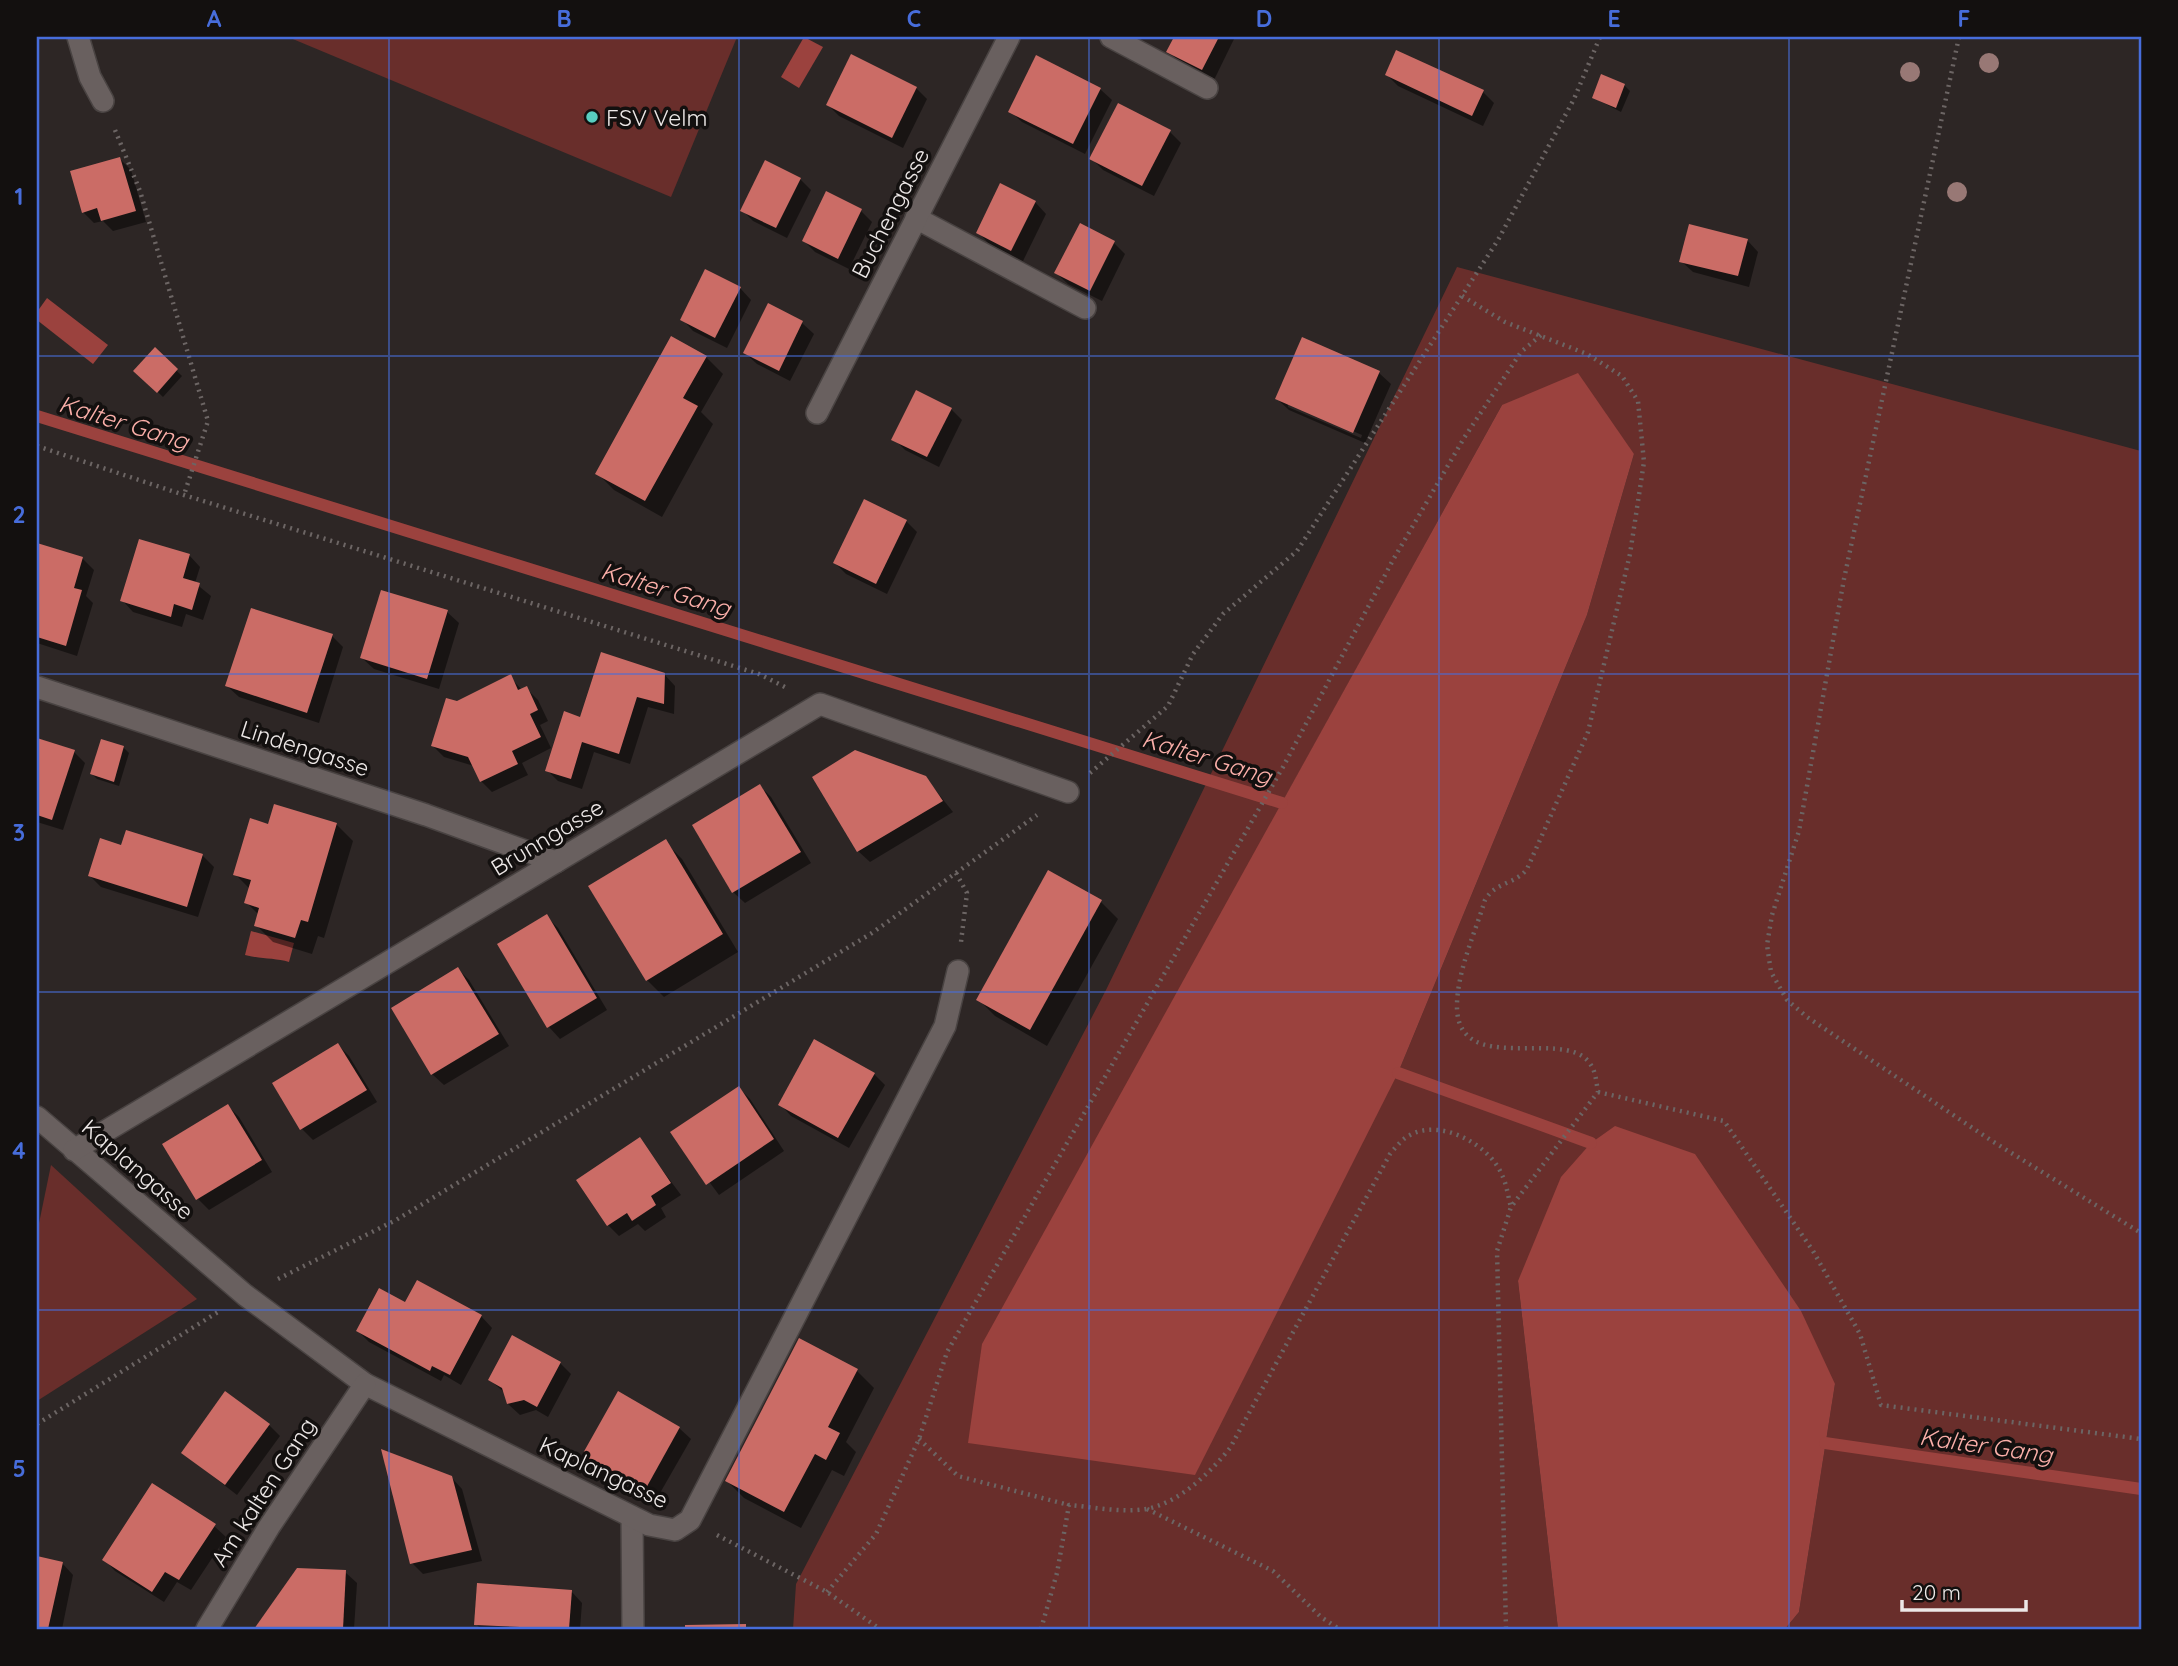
<svg xmlns="http://www.w3.org/2000/svg" width="2178" height="1666" viewBox="0 0 2178 1666" font-family="Quicksand,sans-serif">
	<rect width="100%" height="100%" fill="#2d2625"/>
	<g fill="#692e2b" fill-rule="evenodd">
		<path d="M288,37H737L671,197Z"/>
		<path d="M1457,267L2141,451V1629H1785L1799,1612L1835,1384L1518,1281L1558,1629H793L796,1584L1106,990ZM1502,405L1634,454L1587,615L1398,1073L1282,803Z"/>
		<path d="M51,1165L197,1299L37,1401V1233Z"/>
	</g>
	<g fill="#9b423e">
		<path d="M804,37L823,47L799,88L781,77Z"/>
		<path d="M47,298L108,345L93,364L37,320V312Z"/>
		<path d="M1578,373L1634,454L1587,615L1398,1073L1195,1475L968,1443L982,1344L1502,405Z"/>
		<path d="M251,931L294,943L289,962C275,958 261,959 245,955Z"/>
		<path d="M1615,1126L1695,1154L1801,1311L1835,1384L1799,1612L1785,1629H1558L1518,1281L1561,1177L1591,1143Z"/>
	</g>
	<g fill="#0007" fill-rule="evenodd">
		<path d="M1176,37H1235L1214,80L1180,63L1169,51Z"/>
		<path d="M1037,57L1100,89L1112,100L1085,154L1022,122L1010,111Z"/>
		<path d="M1387,75L1483,92L1494,103L1483,126L1398,86Z"/>
		<path d="M1624,85L1630,91L1621,112L1594,98Z"/>
		<path d="M916,88L927,99L903,148L839,116L828,105Z"/>
		<path d="M1170,132L1181,143L1154,196L1103,170L1092,159Z"/>
		<path d="M120,159L131,170L146,222L113,231L103,221L94,223L83,212Z"/>
		<path d="M800,179L811,190L787,238L753,221L742,210Z"/>
		<path d="M1035,202L1046,214L1023,261L989,244L978,232Z"/>
		<path d="M861,211L872,222L849,269L815,252L804,241Z"/>
		<path d="M1080,226L1114,243L1125,254L1102,301L1068,284L1056,273Z"/>
		<path d="M1747,240L1758,252L1749,287L1693,272L1681,261Z"/>
		<path d="M740,288L751,300L727,348L693,331L682,319Z"/>
		<path d="M769,306L802,323L814,334L790,381L757,364L745,353Z"/>
		<path d="M1303,339L1379,373L1391,384L1365,443L1289,410L1277,399ZM1288,403L1362,435L1361,438L1288,407Z"/>
		<path d="M155,350L182,376L163,397L136,371Z"/>
		<path d="M706,357L723,374L701,412L713,424L662,517L614,490L597,473Z"/>
		<path d="M951,409L962,420L939,467L905,450L894,439Z"/>
		<path d="M906,521L917,532L887,594L846,574L835,563Z"/>
		<path d="M37,545L83,559L94,570L86,596L93,603L77,656L37,643Z"/>
		<path d="M189,555L200,567L195,583L211,596L203,620L186,614L182,627L133,612L122,600Z"/>
		<path d="M447,612L459,623L439,689L374,669L362,658Z"/>
		<path d="M332,636L343,647L319,723L239,697L227,686Z"/>
		<path d="M664,674L675,686L674,714L648,707L630,764L594,752L582,789L558,781L547,770Z"/>
		<path d="M510,677L522,690L526,688L538,700L548,721L540,725L551,748L522,763L528,775L492,792L481,781L474,766L444,757L433,746L457,703Z"/>
		<path d="M37,740L74,752L85,763L63,830L37,822Z"/>
		<path d="M123,747L129,753L119,786L97,779L92,774Z"/>
		<path d="M925,777L953,812L870,862L858,851Z"/>
		<path d="M760,786L771,797L811,863L745,903L733,892Z"/>
		<path d="M336,824L353,841L324,938L318,936L312,954L273,942L256,925L259,915L246,902L250,889L235,874L269,826Z"/>
		<path d="M127,832L203,856L214,867L198,917L101,887L90,876L122,847Z"/>
		<path d="M665,842L682,859L738,952L664,997L647,980Z"/>
		<path d="M1049,873L1101,902L1118,919L1047,1046L995,1016L978,999Z"/>
		<path d="M546,916L558,928L607,1010L560,1039L549,1027L499,945Z"/>
		<path d="M458,969L469,980L509,1046L444,1085L432,1074Z"/>
		<path d="M338,1045L349,1056L377,1102L313,1140L302,1129Z"/>
		<path d="M874,1074L885,1085L849,1148L791,1116L780,1104Z"/>
		<path d="M739,1088L750,1099L784,1151L719,1195L673,1133Z"/>
		<path d="M228,1106L239,1117L272,1172L209,1210L198,1199Z"/>
		<path d="M640,1140L681,1195L661,1208L666,1217L645,1231L638,1224L619,1236L608,1225Z"/>
		<path d="M481,1316L492,1328L461,1385L444,1375L441,1381L369,1342L358,1331Z"/>
		<path d="M800,1340L857,1371L874,1388L846,1442L856,1452L844,1476L832,1470L801,1528L744,1498L727,1481Z"/>
		<path d="M560,1363L571,1374L548,1417L536,1410L520,1415L508,1404L505,1393L490,1380Z"/>
		<path d="M269,1425L280,1436L237,1495L183,1453Z"/>
		<path d="M679,1428L691,1439L656,1500L596,1465L585,1454Z"/>
		<path d="M451,1477L462,1489L482,1561L423,1574L412,1563Z"/>
		<path d="M214,1526L226,1537L191,1590L177,1582L164,1602L115,1571L104,1559Z"/>
		<path d="M37,1558L62,1563L73,1575L62,1629H37Z"/>
		<path d="M298,1570L345,1572L357,1583L354,1629H257Z"/>
		<path d="M571,1591L582,1603L580,1629H481L476,1624Z"/>
	</g>
	<g fill="none" stroke-linecap="round" stroke-linejoin="round">
		<g stroke="#9b423e" stroke-width="12">
			<path d="M37,416L1282,803"/>
			<path d="M1398,1073L1591,1143"/>
			<path d="M1825,1443L2141,1489"/>
		</g>
	</g>
	<g fill="#cb6c66">
		<path d="M1174,37H1219L1202,70L1166,52Z"/>
		<path d="M1396,50L1484,90L1472,116L1385,75Z"/>
		<path d="M851,54L917,87L892,138L826,105Z"/>
		<path d="M1036,55L1101,88L1073,144L1008,112Z"/>
		<path d="M1601,74L1625,84L1616,108L1592,98Z"/>
		<path d="M1118,103L1171,130L1142,186L1089,159Z"/>
		<path d="M120,157L136,211L101,221L97,208L82,213L70,171Z"/>
		<path d="M765,160L801,178L776,228L740,211Z"/>
		<path d="M1000,183L1036,201L1011,251L976,233Z"/>
		<path d="M826,191L862,209L838,259L802,241Z"/>
		<path d="M1080,223L1115,241L1090,291L1054,273Z"/>
		<path d="M1689,224L1748,239L1738,276L1679,262Z"/>
		<path d="M705,269L741,287L715,338L680,320Z"/>
		<path d="M768,303L803,321L779,371L743,353Z"/>
		<path d="M671,336L707,356L683,398L698,406L645,501L595,474Z"/>
		<path d="M1302,337L1380,371L1353,433L1275,399Z"/>
		<path d="M155,347L178,369L157,393L133,371Z"/>
		<path d="M916,390L952,408L927,457L891,440Z"/>
		<path d="M864,499L907,520L876,584L833,563Z"/>
		<path d="M139,539L190,554L183,578L200,583L192,610L174,604L171,617L120,601Z"/>
		<path d="M37,543L83,557L74,588L82,590L66,646L37,637Z"/>
		<path d="M381,590L448,610L427,679L360,658Z"/>
		<path d="M251,608L333,634L307,713L225,686Z"/>
		<path d="M601,652L665,673L664,704L637,697L619,754L582,742L571,779L545,771L564,711L580,717Z"/>
		<path d="M511,674L518,690L527,686L538,710L530,714L541,737L512,751L518,764L480,782L468,757L431,746L446,698L457,701Z"/>
		<path d="M37,738L75,750L52,820L37,815Z"/>
		<path d="M101,739L124,746L114,782L90,774Z"/>
		<path d="M855,750L926,776L943,801L857,852L812,777Z"/>
		<path d="M760,784L801,852L732,893L692,825Z"/>
		<path d="M274,804L337,823L308,922L301,920L295,938L254,926L259,908L244,903L251,880L233,875L250,818L268,824Z"/>
		<path d="M126,830L203,854L187,907L88,876L100,838L121,845Z"/>
		<path d="M666,839L723,934L646,981L588,886Z"/>
		<path d="M1048,870L1102,900L1030,1030L976,1000Z"/>
		<path d="M547,914L597,998L547,1028L497,944Z"/>
		<path d="M458,967L499,1034L431,1075L391,1008Z"/>
		<path d="M814,1039L875,1073L838,1138L778,1105Z"/>
		<path d="M338,1043L367,1090L300,1130L272,1083Z"/>
		<path d="M739,1086L774,1139L706,1185L670,1132Z"/>
		<path d="M228,1104L262,1160L196,1200L162,1144Z"/>
		<path d="M640,1137L671,1183L651,1196L656,1205L632,1221L627,1213L607,1226L576,1180Z"/>
		<path d="M417,1280L482,1315L450,1375L432,1366L430,1371L356,1331L379,1288L405,1302Z"/>
		<path d="M512,1335L561,1362L537,1407L524,1400L507,1404L502,1388L488,1380Z"/>
		<path d="M799,1338L858,1369L828,1427L840,1433L826,1460L815,1454L784,1512L725,1481Z"/>
		<path d="M225,1391L270,1424L225,1485L181,1453Z"/>
		<path d="M618,1391L680,1427L645,1490L582,1455Z"/>
		<path d="M381,1449L452,1476L472,1550L410,1564Z"/>
		<path d="M152,1483L216,1524L179,1580L165,1572L152,1592L102,1560Z"/>
		<path d="M37,1556L63,1562L48,1629H37Z"/>
		<path d="M297,1568L346,1570L343,1629H254Z"/>
		<path d="M477,1583L572,1590L569,1629L474,1625Z"/>
		<path d="M746,1624V1629H685V1625Z"/>
	</g>
	<g fill="none" stroke-linecap="round" stroke-linejoin="round">
		<defs>
			<g id="lane">
				<path d="M1111,37L1207,88"/>
				<path d="M916,218L1085,308"/>
				<path d="M632,1517L633,1629"/>
			</g>
			<g id="street">
				<path d="M78,37L90,77L103,101"/>
				<path d="M817,413L1009,37"/>
				<path d="M37,687L426,815L556,862"/>
				<path d="M37,1117L245,1295L365,1384L649,1525L675,1530L690,1520L945,1026L958,971"/>
				<path d="M74,1150L820,704L1068,792"/>
				<path d="M207,1629L269,1527L365,1384"/>
			</g>
		</defs>
		<use href="#lane" stroke="#494342" stroke-width="24"/>
		<use href="#street" stroke="#494342" stroke-width="24"/>
		<g stroke="#6c6564" stroke-width="4.5" stroke-dasharray="2 5" stroke-linecap="butt">
			<path d="M1959,37L1844,579L1799,831L1772,915L1767,945L1771,972L1787,1000L1807,1017L1992,1141L2141,1233"/>
			<path d="M115,130L140,191L208,421L184,495"/>
			<path d="M1462,296L1505,322L1587,354L1622,376L1638,401L1644,462L1630,554L1588,732L1527,869C1516,884 1495,882 1485,900C1475,933 1456,974 1457,1009C1460,1076 1560,1029 1588,1061C1596,1070 1596,1081 1598,1092L1511,1207L1497,1251L1506,1629"/>
			<path d="M37,446L184,495L759,674L785,687"/>
			<path d="M1090,773L1168,706L1193,654L1223,614L1297,551L1498,240L1574,99L1600,37"/>
			<path d="M956,873L967,893L961,942"/>
			<path d="M1598,1092L1724,1121L1813,1251L1860,1334L1881,1405L2141,1439"/>
			<path d="M278,1279L396,1220L872,933L1037,815"/>
			<path d="M37,1424L218,1312"/>
			<path d="M919,1439L958,1476L1069,1505"/>
			<path d="M1147,1509L1273,1571L1321,1617L1339,1629"/>
			<path d="M717,1535L827,1592L880,1629"/>
			<path d="M827,1592L876,1534L919,1439L947,1352L1283,767L1393,560L1464,438L1521,352L1541,335"/>
			<path d="M1041,1629L1057,1573L1069,1505C1093,1507 1122,1513 1146,1509C1179,1503 1210,1473 1230,1448L1390,1154C1396,1147 1402,1139 1410,1135C1441,1118 1490,1145 1502,1175C1507,1185 1508,1197 1511,1207"/>
		</g>
		<use href="#lane" stroke="#69605f" stroke-width="21"/>
		<use href="#street" stroke="#69605f" stroke-width="21"/>
	</g>
	<g fill="#987875">
		<circle cx="1989" cy="63" r="10"/>
		<circle cx="1910" cy="72" r="10"/>
		<circle cx="1957" cy="192" r="10"/>
	</g>
	<path fill="none" stroke="#476ddb" stroke-width="2" stroke-opacity="0.55" d="M389,37V1629M739,37V1629M1089,37V1629M1439,37V1629M1789,37V1629M37,356H2141M37,674H2141M37,992H2141M37,1310H2141"/>
	<circle fill="#58cec0" stroke="#13100f" stroke-width="2.5" cx="592" cy="117" r="7"/>
	<g text-anchor="middle" dominant-baseline="central" stroke-width="7" stroke-linejoin="round" paint-order="stroke">
		<g font-size="23" fill="#ede8e7" stroke="#13100f" text-anchor="start">
			<text x="606" y="117">FSV Velm</text>
		</g>
		<g font-size="23" fill="#ede8e7" stroke="#13100f">
			<text transform="translate(890 213) rotate(-63)">Buchengasse</text>
			<text transform="translate(305 748) rotate(18)">Lindengasse</text>
			<text transform="translate(547 837) rotate(-31)">Brunngasse</text>
			<text transform="translate(138 1169) rotate(41)">Kaplangasse</text>
			<text transform="translate(604 1472) rotate(25)">Kaplangasse</text>
			<text transform="translate(263 1492) rotate(-57)">Am kalten Gang</text>
		</g>
		<g font-size="24" font-style="italic" fill="#fbafa9" stroke="#13100f">
			<text transform="translate(124 422) rotate(17)">Kalter Gang</text>
			<text transform="translate(666 589) rotate(17)">Kalter Gang</text>
			<text transform="translate(1207 757) rotate(17)">Kalter Gang</text>
			<text transform="translate(1986 1445) rotate(8)">Kalter Gang</text>
		</g>
	</g>
	<rect width="2178" height="1666" fill="none" stroke="#13100f" stroke-width="77"/>
	<path d="M1902 1600v10h124v-10" fill="none" stroke="#ede8e7" stroke-width="3.5"/>
	<text x="1912" y="1600" font-size="21" fill="#ede8e7" stroke="#13100f" stroke-width="5" paint-order="stroke">20 m</text>
	<rect x="38" y="38" width="2102" height="1590" fill="none" stroke="#476ddb" stroke-width="2.5"/>
	<g font-size="23" text-anchor="middle" font-weight="bold" fill="#476ddb">
		<text x="214" y="27">A</text>
		<text x="564" y="27">B</text>
		<text x="914" y="27">C</text>
		<text x="1264" y="27">D</text>
		<text x="1614" y="27">E</text>
		<text x="1964" y="27">F</text>
		<text x="19" y="205">1</text>
		<text x="19" y="523">2</text>
		<text x="19" y="841">3</text>
		<text x="19" y="1159">4</text>
		<text x="19" y="1477">5</text>
	</g>
</svg>
